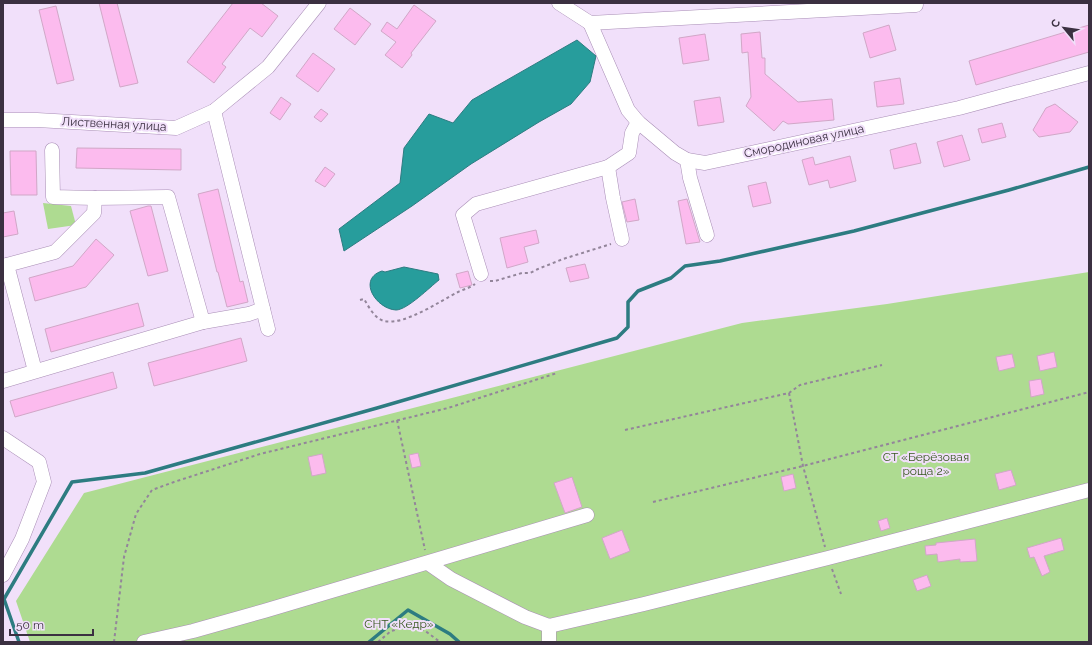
<svg xmlns="http://www.w3.org/2000/svg" width="1092" height="645" viewBox="0 0 1092 645" font-family="Raleway,sans-serif">
	<rect width="100%" height="100%" fill="#f1e0fa"/>
	<g fill="#aedb91">
		<path d="M43,203L71,206L76,225L48,229Z"/>
		<path d="M1089,272V642H30L16,601L84,493L742,323L887,304Z"/>
	</g>
	<g fill="#279d9c" stroke="#2d7c81">
		<path d="M577,40L596,56L590,82L571,104L539,122L471,164L412,206L344,251L339,229L400,183L404,148L429,114L453,123L472,100Z"/>
		<path d="M404,267L438,274L439,280C430,287 407,310 396,310C376,309 357,279 382,271L385,272Z"/>
	</g>
	<g fill="none" stroke-linecap="round" stroke-linejoin="round">
		<g stroke="#2d7c81" stroke-width="3.5">
			<path d="M19,642L4,599L72,482L145,473L377,408L617,338L628,327V302L638,291L671,278L685,266L720,261L854,231L1009,190L1089,167"/>
			<path d="M369,642L408,610L450,634L459,642"/>
		</g>
	</g>
	<g fill="#fcbbee" stroke="#d1a7c7">
		<path d="M99,3H117L138,83L120,87Z"/>
		<path d="M233,3H261L278,16L262,37L250,28L222,64L226,67L214,83L187,62Z"/>
		<path d="M414,5L436,21L411,53L412,55L402,68L385,55L396,42L381,31L387,22L397,29Z"/>
		<path d="M56,6L74,80L57,84L39,10Z"/>
		<path d="M350,8L371,24L355,45L334,29Z"/>
		<path d="M889,25L896,50L870,58L863,33Z"/>
		<path d="M1089,25V52L976,85L969,61Z"/>
		<path d="M760,32L762,58H765V74L798,102L832,99L834,120L788,124L783,121L774,131L746,106L751,97L748,52L742,53L741,34Z"/>
		<path d="M705,34L709,60L683,64L679,38Z"/>
		<path d="M313,53L335,69L318,92L296,76Z"/>
		<path d="M900,78L904,104L877,107L874,82Z"/>
		<path d="M281,97L291,104L280,120L270,113Z"/>
		<path d="M720,97L724,122L698,126L694,101Z"/>
		<path d="M1055,104L1078,122L1070,132L1039,137L1033,130L1046,108Z"/>
		<path d="M321,109L328,114L321,122L314,117Z"/>
		<path d="M1002,123L1006,137L982,143L978,129Z"/>
		<path d="M962,135L970,160L944,167L937,142Z"/>
		<path d="M916,143L921,163L894,169L890,150Z"/>
		<path d="M77,148L181,149V170L76,168Z"/>
		<path d="M10,151H36L37,195H11Z"/>
		<path d="M850,156L856,181L830,188L828,180L809,185L802,160L813,157L815,165Z"/>
		<path d="M325,167L335,174L325,187L315,181Z"/>
		<path d="M766,182L771,203L753,207L748,186Z"/>
		<path d="M218,189L240,282L243,281L248,302L227,307L218,272H217L198,194Z"/>
		<path d="M635,199L639,220L627,222L622,202Z"/>
		<path d="M687,199L700,242L686,244L678,201Z"/>
		<path d="M148,206H151L168,271L148,276L130,211Z"/>
		<path d="M14,211L18,234L3,237V213Z"/>
		<path d="M536,230L539,243L524,247L528,262L507,268L500,238Z"/>
		<path d="M96,239L114,255L86,287L35,301L29,278L73,266Z"/>
		<path d="M585,264L589,278L570,282L566,268Z"/>
		<path d="M468,271L472,285L460,288L456,274Z"/>
		<path d="M138,303L144,326L51,352L45,329Z"/>
		<path d="M241,338L247,361L154,386L148,363Z"/>
		<path d="M1054,352L1057,367L1040,371L1037,356Z"/>
		<path d="M1012,354L1015,367L999,371L996,357Z"/>
		<path d="M113,372L117,388L15,417L10,401Z"/>
		<path d="M1041,379L1044,394L1031,397L1029,381Z"/>
		<path d="M418,453L421,466L412,468L409,455Z"/>
		<path d="M322,454L326,473L312,476L308,457Z"/>
		<path d="M1011,470L1016,485L999,490L995,474Z"/>
		<path d="M793,474L796,488L784,491L781,477Z"/>
		<path d="M572,477L582,507L565,513L554,483Z"/>
		<path d="M887,518L890,528L881,531L878,521Z"/>
		<path d="M622,530L630,551L610,559L602,538Z"/>
		<path d="M1061,538L1064,550L1044,556L1050,572L1042,576L1034,557L1030,558L1027,548Z"/>
		<path d="M975,539L977,561L960,562V559L938,562L937,554L926,555L925,546L936,545V543Z"/>
		<path d="M927,575L931,586L917,591L913,580Z"/>
	</g>
	<g fill="none" stroke-linecap="round" stroke-linejoin="round">
		<defs>
			<g id="minor">
				<path d="M559,3L590,23L916,5"/>
				<path d="M590,23L628,110L638,122L675,153L687,160L705,163L959,108L1089,73"/>
				<path d="M214,111L268,329"/>
				<path d="M3,120H37L176,128L214,111L268,67L319,3"/>
				<path d="M52,150L53,197L95,198L168,197L203,322"/>
				<path d="M687,160L690,178L707,235"/>
				<path d="M608,167L613,198L622,239"/>
				<path d="M7,265L35,371"/>
				<path d="M3,266L55,252L94,213L95,198"/>
				<path d="M481,274L463,215L476,204L608,167L629,153L632,133L638,122"/>
				<path d="M3,381L203,322L249,314L263,309"/>
				<path d="M3,438L39,462L44,482L22,539L3,575"/>
				<path d="M428,563L451,579L525,617L549,626L644,604L828,558L1089,490"/>
				<path d="M144,642L193,631L264,611L587,515"/>
				<path d="M549,642V626"/>
			</g>
		</defs>
		<use href="#minor" stroke="#a98eb6" stroke-width="15"/>
		<g stroke="#93859a" stroke-width="2" stroke-dasharray="3 3" stroke-linecap="butt">
			<path d="M490,281H495L522,273H530L538,269L563,259L611,244"/>
			<path d="M360,300L364,299C369,307 374,318 384,321C404,326 440,301 458,292C464,289 470,288 475,284"/>
			<path d="M789,393L803,466L825,547"/>
			<path d="M397,420L425,550"/>
			<path d="M625,430L789,393L800,385L882,365"/>
			<path d="M653,502L803,466L1089,392"/>
			<path d="M832,569L841,594"/>
			<path d="M114,642L124,557L136,514L152,490L174,482L260,454L448,408L557,373"/>
			<path d="M378,642L391,631L409,626L424,630L440,642"/>
		</g>
		<use href="#minor" stroke="#fff" stroke-width="14"/>
	</g>
	<g text-anchor="middle" dominant-baseline="central" stroke-width="4" stroke-linejoin="round" paint-order="stroke">
		<g font-size="12" fill="#3b3041" stroke="#f1e0fa">
			<text transform="translate(114 124) rotate(3)">Лиственная улица</text>
			<text transform="translate(804 141) rotate(-12)">Смородиновая улица</text>
		</g>
		<g font-size="12" fill="#36571e" stroke="#f1e0fa">
			<text x="926" y="457">СТ «Берёзовая<tspan x="926" dy="14">роща 2»</tspan></text>
			<text x="399" y="624">СНТ «Кедр»</text>
		</g>
	</g>
	<rect width="1092" height="645" fill="none" stroke="#3b3041" stroke-width="8"/>
	<g transform="translate(1064 28) rotate(299)" stroke="#f1e0fa" stroke-width="3" paint-order="stroke">
	<path d="M0-3L7 15L0 10L-7 15Z" fill="#3b3041"/>
	<text y="-6" font-size="11" font-weight="bold" text-anchor="middle" fill="#3b3041">С</text>
	</g>
	<path d="M10 629v6h83v-6" fill="none" stroke="#3b3041" stroke-width="2"/>
	<text x="16" y="629" font-size="12" fill="#3b3041" stroke="#f1e0fa" stroke-width="3" paint-order="stroke">50 m</text>
</svg>
